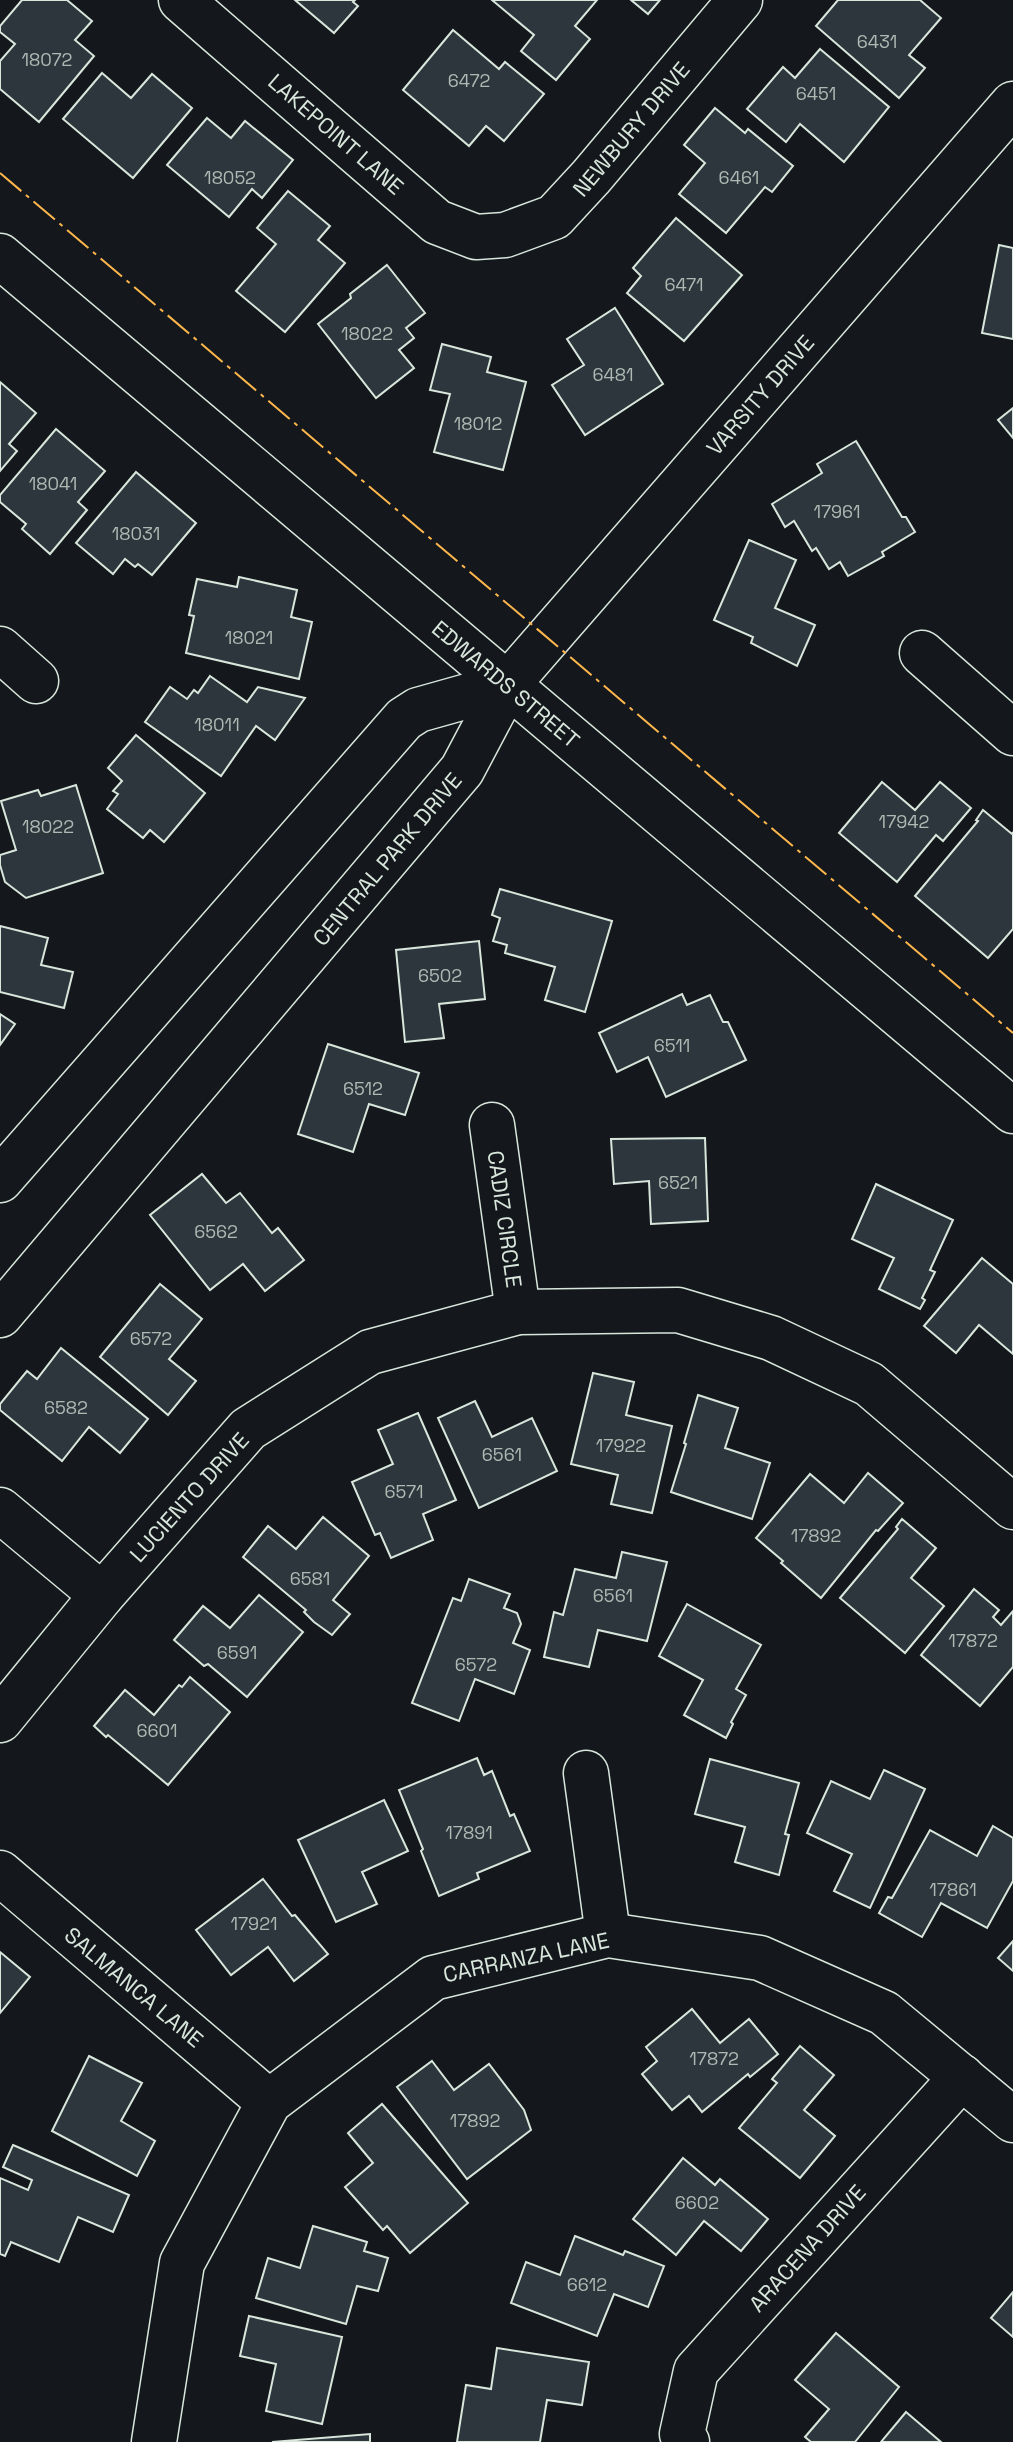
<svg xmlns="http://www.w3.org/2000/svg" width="1013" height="2442" viewBox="0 0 1013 2442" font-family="'Space Grotesk',sans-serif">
	<rect width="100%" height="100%" fill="#14181c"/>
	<g fill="#2c363c" stroke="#d8e6dc" stroke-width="2">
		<path d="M22,0H67L92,21L75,40L94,56L39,122L0,89V61L15,44L0,32V26Z"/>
		<path d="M295,0H355L353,2L358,6L334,33Z"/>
		<path d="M492,0H597L575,26L590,39L556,80L521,51L534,35Z"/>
		<path d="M631,0H660L648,14Z"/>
		<path d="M838,0H920L941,18L909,55L925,68L899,98L816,26Z"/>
		<path d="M453,30L499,69L505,62L544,94L504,141L486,126L469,146L403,90Z"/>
		<path d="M820,49L889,107L844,162L800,124L786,142L747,109L783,67L795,78Z"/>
		<path d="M102,73L131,98L152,74L192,108L133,178L63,119Z"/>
		<path d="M715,108L745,133L748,129L793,166L772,192L765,187L726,233L679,194L705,163L684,145Z"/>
		<path d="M207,118L231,138L245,121L293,160L262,198L252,189L229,217L167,165Z"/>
		<path d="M288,191L330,226L318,240L345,263L285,332L236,291L276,244L257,228Z"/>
		<path d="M676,218L742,275L684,341L627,293L641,276L633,268Z"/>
		<path d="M999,245L1013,248V339L982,333Z"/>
		<path d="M387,265L425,313L406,328L414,338L399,350L414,368L376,398L318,324L351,298L350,294Z"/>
		<path d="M615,308L663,384L585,435L552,385L584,365L567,339Z"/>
		<path d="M442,344L491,357L487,372L526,382L503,470L434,452L450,394L430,390Z"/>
		<path d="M0,382L36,413L9,444L17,451L0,471Z"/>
		<path d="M1013,408V438L998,420Z"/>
		<path d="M56,429L105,471L78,502L87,510L50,554L22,529L26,524L0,502V495Z"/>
		<path d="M856,441L902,517H906L915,532L882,552L884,556L848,576L840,562L829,569L816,548L812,551L794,521L785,527L772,504L822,473L817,464Z"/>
		<path d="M136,472L196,523L152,575L138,564L135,567L125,559L113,574L76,543Z"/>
		<path d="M749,540L796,560L775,608L815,625L797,666L751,643L753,637L714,620Z"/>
		<path d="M239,577L297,590L291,617L312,622L299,679L186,653L194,616L189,615L197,579L237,587Z"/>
		<path d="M210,676L247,702L258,687L305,698L275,740L256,726L221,776L145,722L170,687L187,699L194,690L198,693Z"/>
		<path d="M136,735L205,793L164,842L150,830L143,838L107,809L118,794L113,791L122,781L108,768Z"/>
		<path d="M882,782L915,810L940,782L971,808L943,841L936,835L897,882L839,833Z"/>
		<path d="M76,785L103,873L26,898L5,882L0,865V855L16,850L1,801L38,790L41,796Z"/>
		<path d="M983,810L1012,834L1013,832V929L988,958L915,896L978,821L976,820Z"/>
		<path d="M500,889L612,921L585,1012L545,1000L555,967L505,953L507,945L493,941L500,918L492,915Z"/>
		<path d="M0,926L48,938L41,965L73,972L64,1008L0,992Z"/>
		<path d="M479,941L485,999L439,1004L444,1038L405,1042L396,950Z"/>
		<path d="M682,994L687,1005L710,995L723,1022H728L746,1060L666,1097L648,1057L617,1072L599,1033Z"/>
		<path d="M0,1014L15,1024L0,1045Z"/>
		<path d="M328,1044L419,1073L405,1115L369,1104L353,1152L298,1134Z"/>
		<path d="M705,1138L708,1221L651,1224L649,1181L614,1184L611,1139Z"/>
		<path d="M202,1174L226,1203L240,1193L272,1233L278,1228L304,1260L265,1291L243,1264L210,1290L150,1215Z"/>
		<path d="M876,1184L953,1220L930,1270L935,1272L922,1298L925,1300L920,1309L879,1289L894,1258L852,1239Z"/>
		<path d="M982,1258L1013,1284V1354L979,1325L956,1353L924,1326Z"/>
		<path d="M160,1284L202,1319L169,1359L196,1381L168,1415L100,1357Z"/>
		<path d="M61,1348L148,1419L120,1453L89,1427L62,1461L0,1410V1404L27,1371L37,1379Z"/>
		<path d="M593,1373L634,1382L626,1415L672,1426L652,1513L611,1504L618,1475L571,1464Z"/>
		<path d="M698,1395L738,1408L725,1448L770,1463L752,1519L671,1492L686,1444L684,1443Z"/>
		<path d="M475,1401L492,1437L532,1418L557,1471L479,1508L438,1418Z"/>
		<path d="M418,1413L456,1500L423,1514L433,1540L391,1558L380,1533L375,1535L352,1482L393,1464L378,1430Z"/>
		<path d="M868,1473L903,1503L878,1531L876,1530L821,1598L781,1563L783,1561L756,1538L810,1474L844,1503Z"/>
		<path d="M323,1517L369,1556L333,1600L350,1614L332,1635L314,1622L304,1612L306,1610L243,1557L268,1526L296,1549Z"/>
		<path d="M902,1519L936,1548L911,1578L944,1606L905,1653L840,1598L898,1529L896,1527Z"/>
		<path d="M622,1552L667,1562L647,1641L598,1630L589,1667L544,1657L554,1612L563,1615L575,1569L616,1578Z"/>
		<path d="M469,1579L510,1594L504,1608L517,1613L521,1624L513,1643L530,1650L514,1694L475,1679L459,1721L412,1703L453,1598L461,1601Z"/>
		<path d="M974,1589L999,1610L993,1617L1001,1625L1013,1611V1667L980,1706L921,1655Z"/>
		<path d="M259,1595L303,1632L247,1697L208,1664L204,1666L174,1640L203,1606L230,1628Z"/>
		<path d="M687,1604L761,1645L736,1689L746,1695L731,1722L733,1724L726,1738L684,1715L703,1680L659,1656Z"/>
		<path d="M190,1677L230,1712L168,1785L108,1735L106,1737L94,1726L125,1690L154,1715L179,1685L182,1687Z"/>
		<path d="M477,1758L484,1775L492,1771L510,1816L514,1814L530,1851L477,1873L479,1879L439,1896L421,1851L423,1849L399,1790Z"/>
		<path d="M710,1759L799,1783L785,1834L789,1835L779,1875L735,1862L745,1827L695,1814Z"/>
		<path d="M884,1770L925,1789L870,1908L834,1891L852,1854L807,1833L831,1781L870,1799Z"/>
		<path d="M384,1800L408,1851L362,1872L377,1904L336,1922L298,1840Z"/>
		<path d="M993,1826L1013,1838V1881L987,1928L941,1903L922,1937L879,1913L888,1897L892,1898L930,1830L977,1856Z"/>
		<path d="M263,1879L292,1916L295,1915L328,1954L294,1981L268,1947L231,1975L196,1930Z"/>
		<path d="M1013,1941V1971L998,1958Z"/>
		<path d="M0,1952L30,1977L0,2013Z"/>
		<path d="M692,2009L720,2043L749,2019L778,2054L750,2077L748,2074L702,2112L689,2096L672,2110L642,2074L657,2061L646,2047Z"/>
		<path d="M800,2046L834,2075L804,2110L835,2136L800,2178L739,2128L777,2083L772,2079Z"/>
		<path d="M89,2056L142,2083L121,2121L155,2141L137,2176L52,2131Z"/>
		<path d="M432,2061L454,2090L489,2064L524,2110L531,2130L467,2179L397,2087Z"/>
		<path d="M382,2104L468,2203L410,2253L387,2226L383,2230L345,2187L373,2163L348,2133Z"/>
		<path d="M13,2145L129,2195L113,2232L78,2217L59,2262L11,2242L5,2256L0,2254V2178L28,2190L32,2180L3,2167Z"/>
		<path d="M683,2158L715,2185L720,2179L768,2219L741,2251L704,2221L676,2255L633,2219Z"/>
		<path d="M313,2226L367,2242L364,2251L388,2258L378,2291L357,2286L346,2324L256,2298L268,2258L300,2268Z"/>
		<path d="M575,2236L623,2255L625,2251L664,2266L648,2307L614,2294L597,2336L511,2303L526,2262L560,2275Z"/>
		<path d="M1013,2292V2337L991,2318Z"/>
		<path d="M249,2316L342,2337L322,2424L266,2411L276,2364L240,2356Z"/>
		<path d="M836,2333L899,2387L855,2442H811L805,2437L829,2409L795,2380Z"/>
		<path d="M497,2348L589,2362L582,2405L547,2400L540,2442H457L466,2385L491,2389Z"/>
		<path d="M906,2412L941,2442H881Z"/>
		<path d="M370,2434V2442H272Z"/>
	</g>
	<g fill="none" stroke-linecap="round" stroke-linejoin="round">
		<defs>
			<g id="minor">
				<path d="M181,0L437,222L476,237L505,235L554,217L591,177L740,0"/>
				<path d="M0,649L36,681"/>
				<path d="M922,653L1013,733"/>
				<path d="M492,1125L518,1312"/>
				<path d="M0,1180L404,719L418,710L507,685"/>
				<path d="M0,1315L462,770L507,685L1013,104"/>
				<path d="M0,1510L102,1595"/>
				<path d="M0,1720L102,1595L248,1429L370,1352L518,1312L678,1310L771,1338L869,1384L1013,1507"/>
				<path d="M586,1773L608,1935"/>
				<path d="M0,1873L269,2102"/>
				<path d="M154,2442L182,2263L269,2102L433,1978L608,1935L760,1958L884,2013L1013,2120"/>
				<path d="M687,2442L682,2434L696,2371L962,2077"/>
			</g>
			<path id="major" d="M0,256L1013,1111"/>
		</defs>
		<use href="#minor" stroke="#d8e6dc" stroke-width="47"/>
		<use href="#major" stroke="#d8e6dc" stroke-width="47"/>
		<use href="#minor" stroke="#14181c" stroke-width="44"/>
		<use href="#major" stroke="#14181c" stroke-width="44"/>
		<path stroke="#ffb74d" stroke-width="2" stroke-dasharray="28 6 4 6" stroke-linecap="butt" d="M0,173L1013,1033"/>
	</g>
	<g text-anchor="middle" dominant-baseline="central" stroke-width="6" stroke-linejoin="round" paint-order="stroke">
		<g font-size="18" fill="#adbab4">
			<text x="877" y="41">6431</text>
			<text x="47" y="59">18072</text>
			<text x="469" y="80">6472</text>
			<text x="816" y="93">6451</text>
			<text x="230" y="177">18052</text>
			<text x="739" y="177">6461</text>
			<text x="684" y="284">6471</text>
			<text x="367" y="333">18022</text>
			<text x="613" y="374">6481</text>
			<text x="478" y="423">18012</text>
			<text x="53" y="483">18041</text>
			<text x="837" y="511">17961</text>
			<text x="136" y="533">18031</text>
			<text x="249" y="637">18021</text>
			<text x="217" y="724">18011</text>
			<text x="904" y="821">17942</text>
			<text x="48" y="826">18022</text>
			<text x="440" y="975">6502</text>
			<text x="672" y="1045">6511</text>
			<text x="363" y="1088">6512</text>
			<text x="678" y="1182">6521</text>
			<text x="216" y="1231">6562</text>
			<text x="151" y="1338">6572</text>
			<text x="66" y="1407">6582</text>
			<text x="621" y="1445">17922</text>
			<text x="502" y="1454">6561</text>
			<text x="404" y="1491">6571</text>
			<text x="816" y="1535">17892</text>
			<text x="310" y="1578">6581</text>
			<text x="613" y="1595">6561</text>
			<text x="973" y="1640">17872</text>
			<text x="237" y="1652">6591</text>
			<text x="476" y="1664">6572</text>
			<text x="157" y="1730">6601</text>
			<text x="469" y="1832">17891</text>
			<text x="953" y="1889">17861</text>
			<text x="254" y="1923">17921</text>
			<text x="714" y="2058">17872</text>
			<text x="475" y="2120">17892</text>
			<text x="697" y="2202">6602</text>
			<text x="587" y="2284">6612</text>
		</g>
		<g font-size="22" fill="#d8e6dc" stroke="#14181c">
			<text transform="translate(631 129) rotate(-50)">NEWBURY DRIVE</text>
			<text transform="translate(336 134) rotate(41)">LAKEPOINT LANE</text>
			<text transform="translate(760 395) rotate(-49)">VARSITY DRIVE</text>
			<text transform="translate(506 684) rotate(40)">EDWARDS STREET</text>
			<text transform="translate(387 859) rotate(-50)">CENTRAL PARK DRIVE</text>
			<text transform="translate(505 1219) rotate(82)">CADIZ CIRCLE</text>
			<text transform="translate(189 1497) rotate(-48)">LUCIENTO DRIVE</text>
			<text transform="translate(526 1957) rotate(-12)">CARRANZA LANE</text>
			<text transform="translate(134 1987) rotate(40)">SALMANCA LANE</text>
			<text transform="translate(807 2248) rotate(-48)">ARACENA DRIVE</text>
		</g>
	</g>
</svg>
